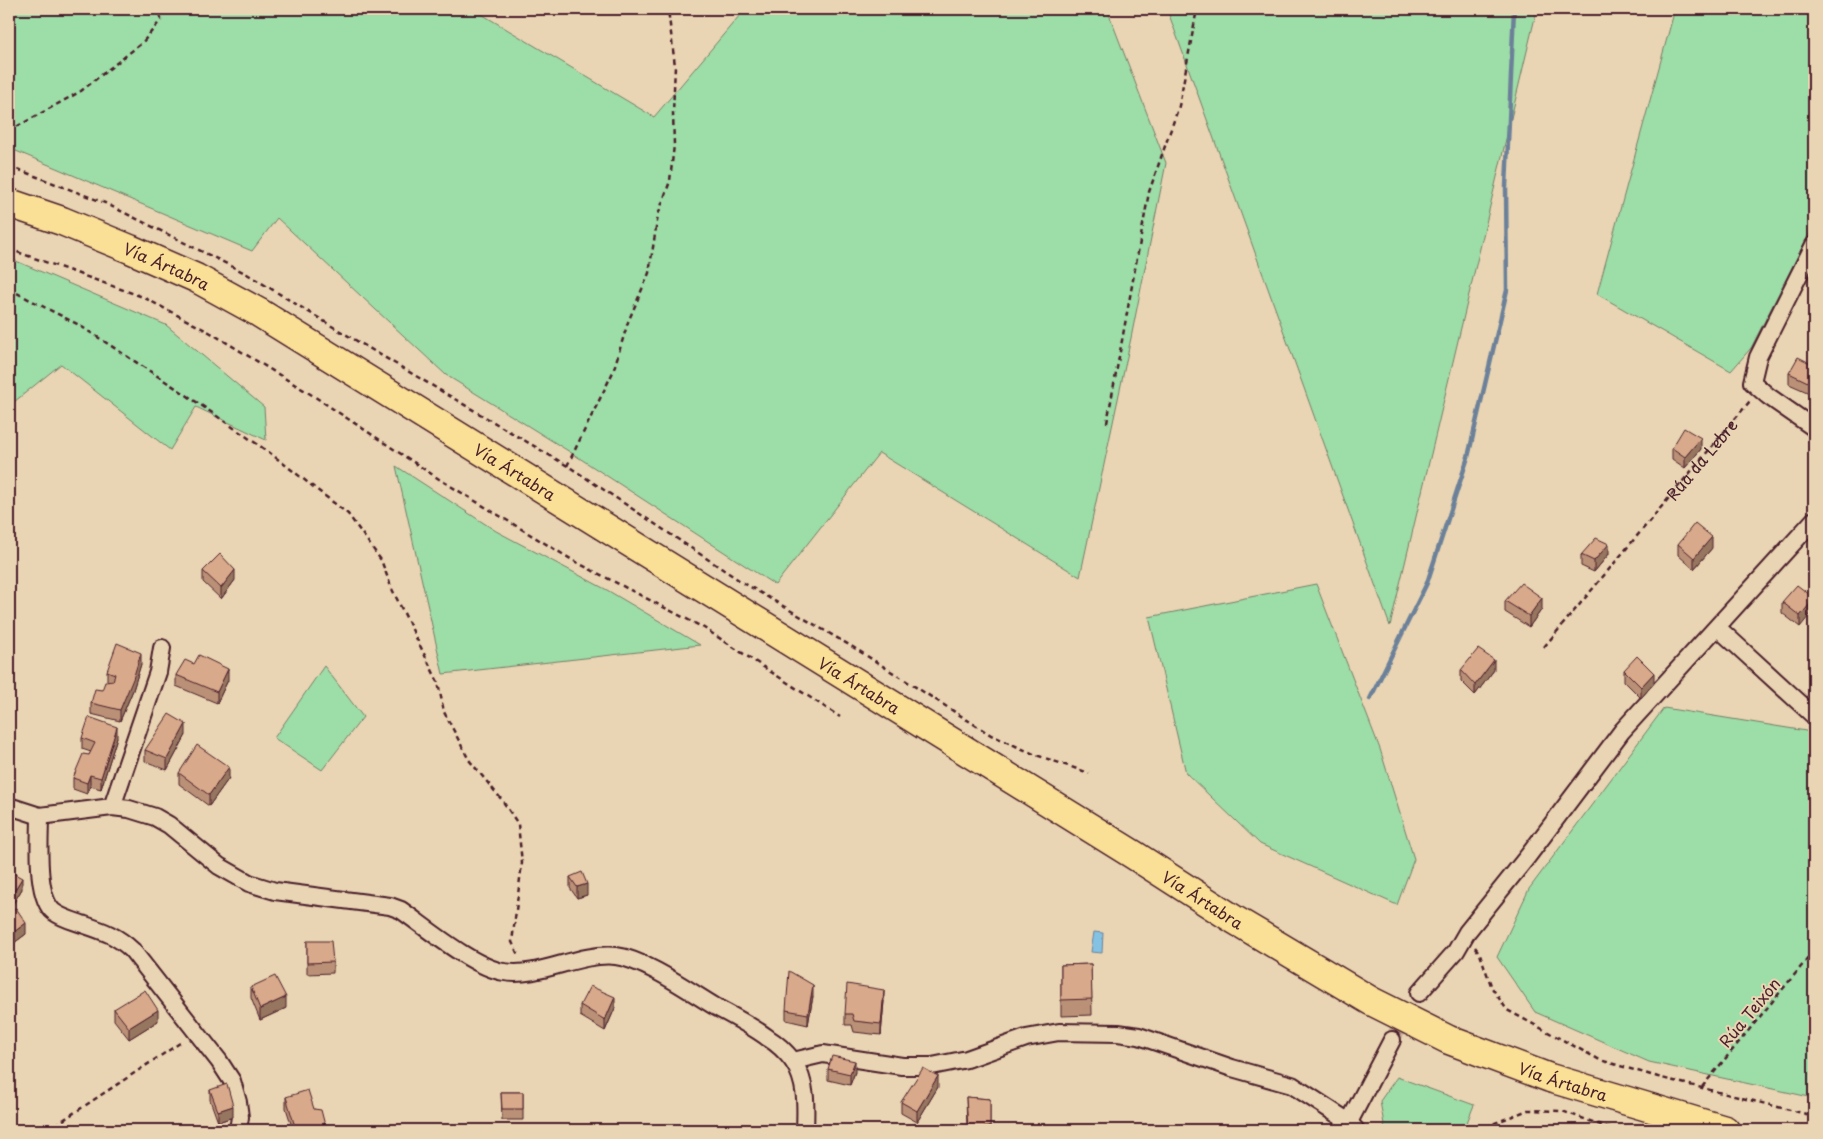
<svg xmlns="http://www.w3.org/2000/svg" width="1823" height="1139" viewBox="0 0 1823 1139" font-family="'Playpen Sans',sans-serif">
	<rect width="100%" height="100%" fill="#e9d5b3"/>
	<filter id="ink" filterUnits="userSpaceOnUse"><feTurbulence type="fractalNoise" baseFrequency=".02" numOctaves="2"/><feDisplacementMap in="SourceGraphic" scale="10" xChannelSelector="R" yChannelSelector="G"/><feConvolveMatrix kernelMatrix="1 2 1 2 8 2 1 2 1" color-interpolation-filters="sRGB"/></filter>
	<g filter="url(#ink)">
		<g fill="#9ddda7" stroke="#747e69">
			<path d="M9,9H473L654,117L745,9H1107L1166,163L1131,338L1080,577L879,453L775,585L570,452L446,375L277,218L252,251L9,148Z"/>
			<path d="M1167,9H1537L1390,626Z"/>
			<path d="M1675,9H1814V224L1751,348L1731,371L1597,294Z"/>
			<path d="M9,258L166,325L264,407L266,440L196,407L170,450L61,364L9,406Z"/>
			<path d="M396,466L496,531L607,590L700,645L443,674Z"/>
			<path d="M1316,584L1380,749L1414,859L1397,905L1260,844L1186,773L1149,617Z"/>
			<path d="M324,666L363,717L322,770L274,738Z"/>
			<path d="M1664,708L1806,731L1814,739V1098L1649,1062L1535,1012L1497,957L1529,889Z"/>
			<path d="M1397,1077L1474,1105L1464,1130H1385L1380,1101Z"/>
		</g>
		<path fill="#83c2e3" stroke="#6c8199" d="M1094,932L1103,933L1102,953L1091,952Z"/>
		<g fill="none" stroke-linecap="round" stroke-linejoin="round">
			<path stroke="#6c8199" stroke-width="4.5" d="M1370,699L1427,583L1468,457L1507,290L1506,187L1514,9"/>
			<path stroke="#c9b198" stroke-width="16" stroke-dasharray="16 8" stroke-linecap="butt" d="M1392,1040L1419,993"/>
			<defs>
				<g id="street">
					<path d="M1814,245L1758,357L1752,382L1768,396L1814,428"/>
					<path d="M1718,628L1814,716"/>
					<path d="M9,806L40,816L112,807L129,809L155,817L169,825L219,866L249,883L275,891L390,906L401,910C428,929 473,967 504,972C540,978 578,952 616,956C646,960 689,991 716,1007C734,1017 752,1026 768,1038C778,1044 786,1052 793,1061C807,1082 806,1106 805,1130"/>
					<path d="M112,807L158,672L162,648"/>
					<path d="M40,816C40,839 35,897 54,912C62,918 73,921 82,924C103,931 116,935 132,950L219,1061L232,1081L238,1102L240,1117L238,1130"/>
					<path d="M1419,993L1456,951L1467,932L1528,856L1622,731L1814,520"/>
					<path d="M793,1061L823,1054L902,1066H932L967,1059L1026,1038L1059,1032L1118,1033L1139,1036L1232,1068L1292,1085L1349,1122L1356,1130"/>
					<path d="M1349,1122L1392,1040"/>
				</g>
				<g id="highway">
					<path id="s2" d="M9,203L62,221L130,249L196,278L258,312L1134,855L1235,920L1371,1001L1449,1040L1550,1078L1725,1130"/>
				</g>
			</defs>
			<use href="#street" stroke="#4a1f2b" stroke-width="20"/>
			<use href="#highway" stroke="#4a1f2b" stroke-width="31"/>
			<g stroke="#4a1f2b" stroke-width="2.5" stroke-dasharray="5 4" stroke-linecap="butt">
				<path d="M9,131L81,91L142,43L161,20L160,9"/>
				<path d="M9,166L105,203L247,274L330,325L571,468L742,582L856,649L991,735L1036,755L1089,773"/>
				<path d="M9,249L143,297L211,333L312,395L439,479L574,561L704,628L840,717"/>
				<path d="M9,289L79,325L185,394L270,453L348,514L381,560L392,589L438,682L444,712L469,760L502,800L518,824L522,863L512,942L519,957"/>
				<path d="M1107,423L1149,192L1179,106L1197,9"/>
				<path d="M567,466L613,372L628,322L649,273L658,215L670,181L674,145L673,113L675,66L668,9"/>
				<path id="s1" d="M1544,647L1750,401"/>
				<path d="M1475,947L1480,954L1492,988L1507,1010L1600,1060L1658,1077L1814,1116"/>
				<path d="M1702,1087L1814,951"/>
				<path d="M48,1130L183,1041"/>
				<path d="M1477,1130L1528,1110L1562,1111L1615,1130"/>
			</g>
			<use href="#street" stroke="#e9d5b3" stroke-width="16"/>
			<use href="#highway" stroke="#fadf96" stroke-width="28"/>
		</g>
		<g fill="#ba9177" stroke="#4a1f2b">
			<path d="M1814,365V395L1789,384V373Z"/>
			<path d="M1672,448L1701,449L1685,468L1672,459Z"/>
			<path d="M1678,544L1712,548L1694,569L1678,555Z"/>
			<path d="M1609,554L1594,572L1581,566V555Z"/>
			<path d="M203,571L235,580L221,599L203,582Z"/>
			<path d="M1814,598L1800,627L1782,613V602Z"/>
			<path d="M1505,601L1542,609L1529,627L1505,612Z"/>
			<path d="M141,664L133,690L120,721L91,714V703L102,690L107,682V671Z"/>
			<path d="M1461,670H1494L1475,695L1461,681Z"/>
			<path d="M1624,670L1654,683L1641,698L1624,681Z"/>
			<path d="M176,675L228,680L217,703L176,686Z"/>
			<path d="M186,735L167,770L145,761V750Z"/>
			<path d="M117,737L101,789L90,786L87,794L73,789V778L91,752L82,749V738Z"/>
			<path d="M179,773L229,778L209,806L179,784Z"/>
			<path d="M9,871L22,889L11,907L9,906Z"/>
			<path d="M570,877L587,895L577,898L570,888Z"/>
			<path d="M9,912L26,934L10,946L9,945Z"/>
			<path d="M307,941L333,962V973L307,974Z"/>
			<path d="M1091,964L1092,1015L1061,1016V965Z"/>
			<path d="M251,987L286,1008L260,1020L251,998Z"/>
			<path d="M813,996L808,1025L786,1020V1010Z"/>
			<path d="M884,1001L881,1035L854,1032L852,1025H845V1014Z"/>
			<path d="M580,1005L615,1008L605,1031L580,1016Z"/>
			<path d="M114,1009L158,1021L129,1039L114,1020Z"/>
			<path d="M828,1069L855,1072L850,1085L828,1080Z"/>
			<path d="M938,1087L917,1122L901,1113V1102Z"/>
			<path d="M210,1090L233,1117L218,1122L210,1100Z"/>
			<path d="M501,1092H523V1120H502Z"/>
			<path d="M286,1097L314,1109L326,1130H293L286,1108Z"/>
			<path d="M966,1097L990,1099V1130H967Z"/>
		</g>
		<g fill="#977661" stroke="#4a1f2b">
			<path d="M1701,438V449L1685,468V457Z"/>
			<path d="M1712,537V548L1694,569V558Z"/>
			<path d="M1609,544V554L1594,572V561Z"/>
			<path d="M235,570V580L221,599V588Z"/>
			<path d="M1542,598V609L1529,627V616Z"/>
			<path d="M1814,599V610L1800,627V616Z"/>
			<path d="M141,653V664L133,690L120,721V710Z"/>
			<path d="M1494,660V670L1475,695V685Z"/>
			<path d="M228,669V680L217,703V692Z"/>
			<path d="M1654,673V683L1641,698V687Z"/>
			<path d="M186,724V735L167,770V759Z"/>
			<path d="M117,727V737L101,789V778Z"/>
			<path d="M229,767V778L209,806V795Z"/>
			<path d="M90,775V786L87,794V783Z"/>
			<path d="M22,878V889L11,907V896Z"/>
			<path d="M587,884V895L577,898V887Z"/>
			<path d="M26,923V934L10,946V935Z"/>
			<path d="M813,985V996L808,1025V1014Z"/>
			<path d="M884,990V1001L881,1035V1024Z"/>
			<path d="M286,997V1008L260,1020V1009Z"/>
			<path d="M615,997V1008L605,1031V1020Z"/>
			<path d="M158,1010V1021L129,1039V1028Z"/>
			<path d="M855,1061V1072L850,1085V1074Z"/>
			<path d="M938,1076V1087L917,1122V1111Z"/>
			<path d="M233,1106V1117L218,1122V1111Z"/>
		</g>
		<g fill="#d8a98a" stroke="#4a1f2b">
			<path d="M1798,357L1814,365V385L1789,373Z"/>
			<path d="M1684,428L1701,438L1685,457L1672,448Z"/>
			<path d="M1695,523L1712,537L1694,558L1678,544Z"/>
			<path d="M1596,538L1609,544L1594,561L1581,555Z"/>
			<path d="M220,554L235,570L221,588L203,571Z"/>
			<path d="M1521,583L1542,598L1529,616L1505,601Z"/>
			<path d="M1797,585L1814,598V599L1800,616L1782,602Z"/>
			<path d="M117,643L141,653L133,679L120,710L91,703L95,689L102,690L105,682L113,681L115,674L107,671Z"/>
			<path d="M1478,649L1494,660L1475,685L1461,670Z"/>
			<path d="M199,655L228,669L217,692L176,675L185,660L194,664Z"/>
			<path d="M1637,656L1654,673L1641,687L1624,670Z"/>
			<path d="M169,714L186,724L167,759L145,750Z"/>
			<path d="M89,717L117,727L101,778L90,775L87,783L73,778L83,754L89,755L95,743L82,738Z"/>
			<path d="M197,745L229,767L209,795L179,773Z"/>
			<path d="M9,871L22,878L11,896L9,895Z"/>
			<path d="M582,872L587,884L577,887L570,877Z"/>
			<path d="M16,908L26,923L10,935L9,934V912Z"/>
			<path d="M307,941H331L333,962L307,963Z"/>
			<path d="M1091,964L1092,999L1061,1000V965Z"/>
			<path d="M789,971L813,985L808,1014L786,1010Z"/>
			<path d="M275,976L286,997L260,1009L251,987Z"/>
			<path d="M847,984L884,990L881,1024L854,1021L852,1014H845Z"/>
			<path d="M590,986L615,997L605,1020L580,1005Z"/>
			<path d="M145,990L158,1010L129,1028L114,1009Z"/>
			<path d="M832,1056L855,1061L850,1074L828,1069Z"/>
			<path d="M923,1068L938,1076L917,1111L901,1102Z"/>
			<path d="M227,1084L233,1106L218,1111L210,1090Z"/>
			<path d="M308,1090L314,1109L321,1110L326,1129L321,1130H296L286,1097Z"/>
			<path d="M501,1092H523V1109H502Z"/>
			<path d="M966,1097L990,1099V1127L968,1129Z"/>
		</g>
	</g>
	<g text-anchor="middle" dominant-baseline="central" stroke-width="4" stroke-linejoin="round" paint-order="stroke">
		<g font-size="16" fill="#4a1f2b" stroke="#e9d5b3">
			<text stroke="none"><textPath href="#s2" startOffset="170">Vía Ártabra</textPath></text>
			<text stroke="none"><textPath href="#s1" startOffset="245">Rúa da Lebre</textPath></text>
			<text stroke="none"><textPath href="#s2" startOffset="575">Vía Ártabra</textPath></text>
			<text stroke="none"><textPath href="#s2" startOffset="980">Vía Ártabra</textPath></text>
			<text stroke="none"><textPath href="#s2" startOffset="1385">Vía Ártabra</textPath></text>
			<text transform="translate(1749 1012) rotate(-50)">Rúa Teixón</text>
			<text stroke="none"><textPath href="#s2" startOffset="1790">Vía Ártabra</textPath></text>
		</g>
	</g>
	<rect width="1823" height="1139" fill="none" stroke="#e9d5b3" stroke-width="30"/>
	<rect x="15" y="15" width="1793" height="1109" fill="none" stroke="#4a1f2b" stroke-width="2" filter="url(#ink)"/>
</svg>
